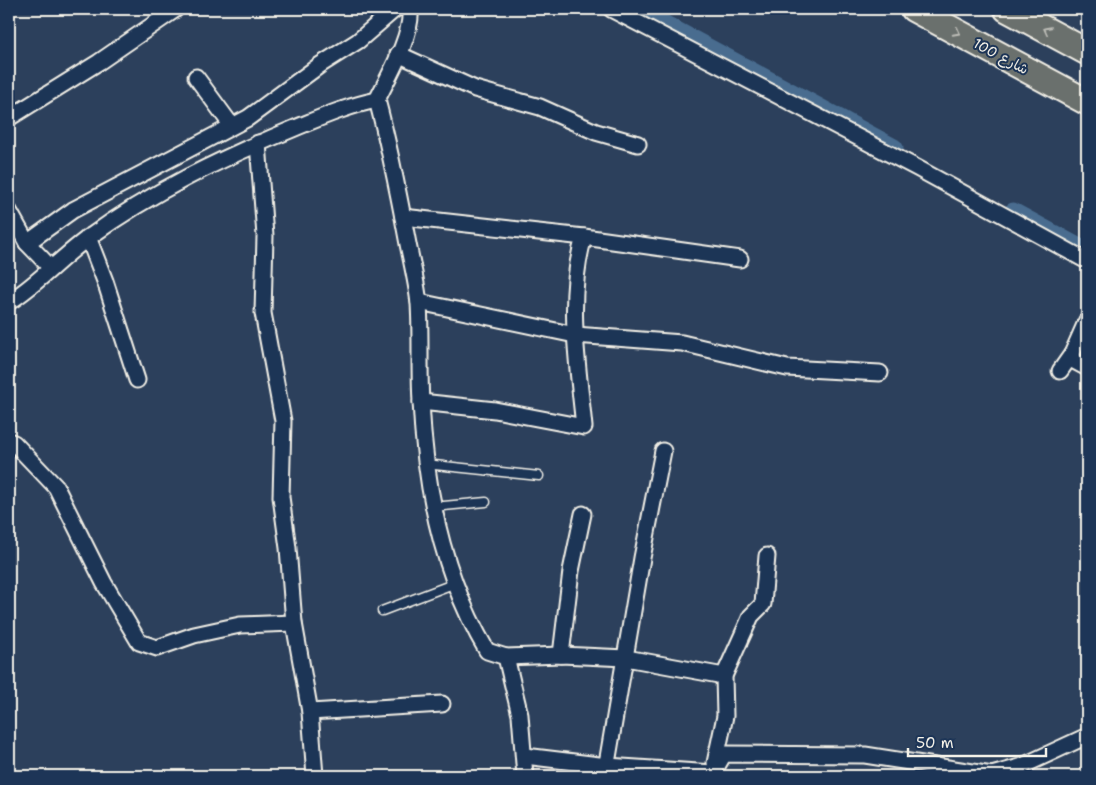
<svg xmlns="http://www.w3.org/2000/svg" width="1096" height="785" viewBox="0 0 1096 785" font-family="'Shantell Sans','Playpen Sans Arabic',sans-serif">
	<rect width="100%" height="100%" fill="#2c405c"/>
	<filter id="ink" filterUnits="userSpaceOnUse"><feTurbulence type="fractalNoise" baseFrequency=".02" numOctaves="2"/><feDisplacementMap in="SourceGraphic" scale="10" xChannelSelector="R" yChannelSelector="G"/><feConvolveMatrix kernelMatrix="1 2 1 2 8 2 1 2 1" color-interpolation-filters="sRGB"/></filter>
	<g filter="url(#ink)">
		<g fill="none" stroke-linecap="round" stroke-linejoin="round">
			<g stroke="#486c8f" stroke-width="19">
				<path d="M636,9L894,148"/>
				<path d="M1013,212L1087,252"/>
			</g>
			<defs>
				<g id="service">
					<path d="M425,464L539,476"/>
					<path d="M433,507L486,502"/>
					<path d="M382,611L453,584"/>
				</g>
				<g id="minor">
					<path d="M410,9C413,35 388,77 377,100C390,148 399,196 408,244C412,264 417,284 419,304C421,336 419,369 421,402C425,489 442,575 487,651L506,657L520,715L525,776"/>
					<path d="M611,9L917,168L1087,261"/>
					<path d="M398,54L475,89L540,107L596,132L638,144"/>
					<path d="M196,77L232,126"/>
					<path d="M9,118L99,62L176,9"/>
					<path d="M258,143L265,236L263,313L283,421L281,497L288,548L294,623L310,712L315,776"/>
					<path d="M9,211L27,243L51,268"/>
					<path d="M403,217L584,237L740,259"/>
					<path d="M88,237L105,281L137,380"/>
					<path d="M27,243L73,210L248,118L320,65L358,41L395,9"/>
					<path d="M9,302C38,284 60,258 88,238C151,192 222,158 295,128C322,117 347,106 377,100"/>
					<path d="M419,302L575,335L682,343L787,368L880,373"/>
					<path d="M1087,320L1072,354L1074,361L1087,368"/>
					<path d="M1060,371L1072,354"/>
					<path d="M421,402L495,410L584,427C578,365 566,297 584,237"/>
					<path d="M9,441L14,443L56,487L104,583L139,642L157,648L194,635L240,625L294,623"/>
					<path d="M561,655L571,571L583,514"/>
					<path d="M506,657L561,655L626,658L724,676"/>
					<path d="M310,712L442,704"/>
					<path d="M525,756L607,766L713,773L724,754L865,755L992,775L1020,767L1087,736"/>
					<path d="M715,763L725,716L724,676L751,616L763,604L767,556"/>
					<path d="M605,775L642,558L663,451"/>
				</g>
				<g id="primary">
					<path d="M914,9L1087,102"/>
					<path d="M1007,9L1087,52"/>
				</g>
			</defs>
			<use href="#service" stroke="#f4f1e8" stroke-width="11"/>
			<use href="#minor" stroke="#f4f1e8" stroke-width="19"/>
			<use href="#primary" stroke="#f4f1e8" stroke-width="29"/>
			<use href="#service" stroke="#1d3557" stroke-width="8"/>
			<use href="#minor" stroke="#1d3557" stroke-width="15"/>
			<use href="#primary" stroke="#6a706d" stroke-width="25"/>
		</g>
		<defs><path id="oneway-chevron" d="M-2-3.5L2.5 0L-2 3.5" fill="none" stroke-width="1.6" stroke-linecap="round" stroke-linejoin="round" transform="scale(1.25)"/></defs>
		<g stroke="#bdbdb7">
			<use href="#oneway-chevron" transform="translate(1047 30) rotate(-152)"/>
			<use href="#oneway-chevron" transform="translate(957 32) rotate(28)"/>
		</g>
	</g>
	<g text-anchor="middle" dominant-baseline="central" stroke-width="4" stroke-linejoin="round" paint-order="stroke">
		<g font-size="14" fill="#f4f1e8" stroke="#1d3557">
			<text transform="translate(1001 56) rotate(28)">شارع 100</text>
		</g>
	</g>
	<rect width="1096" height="785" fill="none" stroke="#1d3557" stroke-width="30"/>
	<rect x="15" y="15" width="1066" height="755" fill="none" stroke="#f4f1e8" stroke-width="2" filter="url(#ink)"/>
	<path d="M908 748v8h138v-8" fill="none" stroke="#f4f1e8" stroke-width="2.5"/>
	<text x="916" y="748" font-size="15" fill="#f4f1e8" stroke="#1d3557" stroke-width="4" paint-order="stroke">50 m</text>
</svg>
